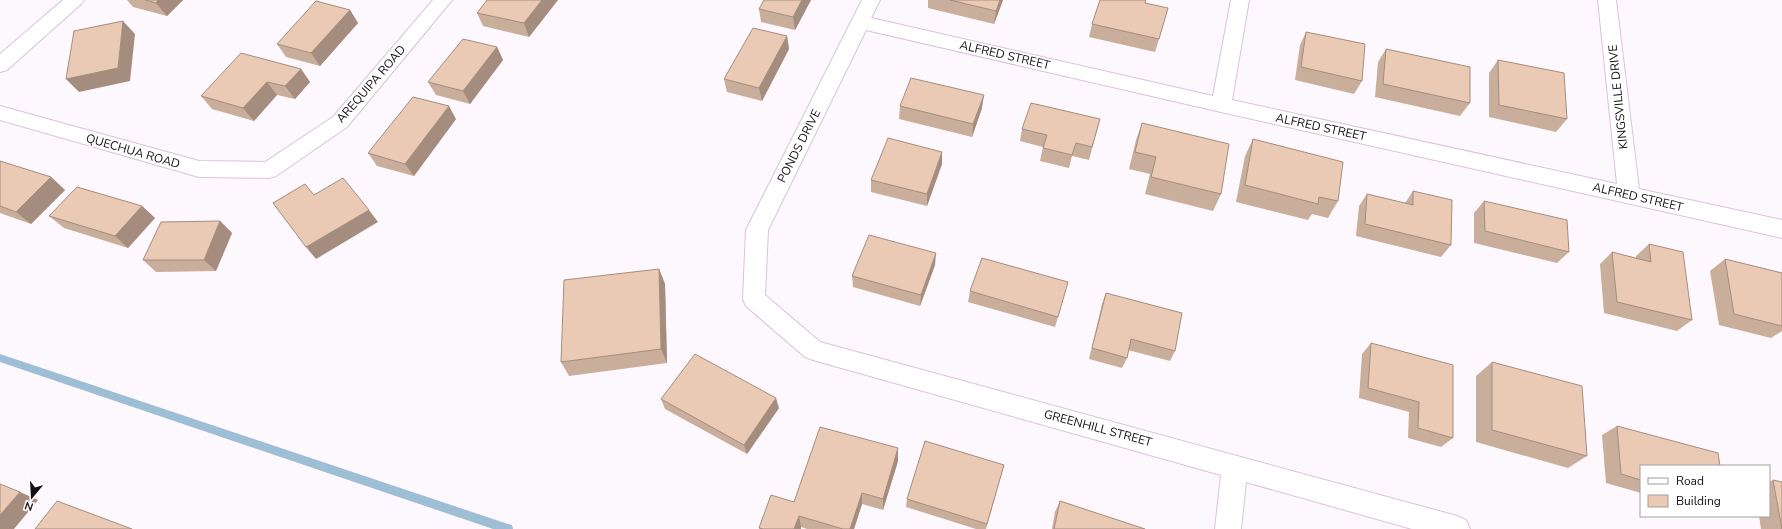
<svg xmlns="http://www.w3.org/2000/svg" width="1782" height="529" viewBox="0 0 1782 529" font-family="'Nunito Sans',sans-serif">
	<rect width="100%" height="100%" fill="#fdf8fe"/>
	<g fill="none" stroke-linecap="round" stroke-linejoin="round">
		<path fill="#9ebed5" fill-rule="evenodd" d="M0,354L508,524L512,525L513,529H493L0,362Z"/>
		<defs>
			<g id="minor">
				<path d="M63,0H84L81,4L7,70L0,72V54Z"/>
				<path d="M433,0H452L347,127L276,176L269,178L199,177L0,120V106L199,161L265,162L333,117Z"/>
				<path d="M862,0H880L871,18L1213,96L1231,0H1249L1232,100L1617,184L1598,0H1616L1639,189L1782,220V238L1221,112L866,30L768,230L765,295L820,342L1457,516L1466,520L1470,529H1412L1246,482L1241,529H1215L1221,475L813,360L805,357L746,306L743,299L746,230Z"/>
			</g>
		</defs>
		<use href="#minor" stroke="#d9c2dc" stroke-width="2"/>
		<use href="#minor" fill="#fff" fill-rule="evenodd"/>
	</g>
	<g fill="#c9ae9b">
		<path d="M127,0H183L167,16L133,7Z"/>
		<path d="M558,0L529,37L483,26L477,13Z"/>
		<path d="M811,0L795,30L761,22L759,9Z"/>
		<path d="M928,0H1003L994,24L928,8Z"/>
		<path d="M1145,3L1159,39L1155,52L1089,37L1092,24Z"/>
		<path d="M350,10L358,23L320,66L286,57L277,44Z"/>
		<path d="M1306,32L1362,81L1354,94L1295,80L1300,45Z"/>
		<path d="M787,36L789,49L762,101L727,92L724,79Z"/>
		<path d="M497,47L503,60L470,104L436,95L428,82Z"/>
		<path d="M1386,49L1470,103L1460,116L1375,97L1378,62Z"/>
		<path d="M1498,60L1567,119L1556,132L1489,117V73Z"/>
		<path d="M301,69L310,82L295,99L277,95L254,121L212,109L201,96Z"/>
		<path d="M900,106L982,108L972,137L899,119Z"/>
		<path d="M456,119L414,176L377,166L368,153Z"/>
		<path d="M1100,119L1089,160L1072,156L1069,168L1040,161L1043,147L1020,141L1022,129Z"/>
		<path d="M1142,123L1221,194L1213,211L1145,194L1150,174L1129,169L1136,140Z"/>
		<path d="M1253,139L1338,201L1328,218L1312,214L1308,220L1236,202L1245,156Z"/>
		<path d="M0,161L51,177L65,190L31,224L0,213Z"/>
		<path d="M942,164L927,206L871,192V180Z"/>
		<path d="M1413,191L1451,245L1441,257L1356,236L1359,206L1367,194L1405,203Z"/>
		<path d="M1484,201L1569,252L1557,263L1474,243V213Z"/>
		<path d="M142,206L155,218L128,248L64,228L49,216Z"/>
		<path d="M220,221L232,233L216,271L156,272L143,260Z"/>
		<path d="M1649,244L1692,320L1677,331L1604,313L1600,264L1612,252L1636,258V256Z"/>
		<path d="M1725,259L1782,273V331L1771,338L1719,325L1710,271Z"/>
		<path d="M935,265L920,306L853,287L852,276Z"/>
		<path d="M659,269L665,284L667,363L569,376L561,362Z"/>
		<path d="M970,291L1058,317L1055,327L968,302Z"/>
		<path d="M1106,293L1175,351L1170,361L1128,350L1127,358L1122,368L1089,359L1102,304Z"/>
		<path d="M1371,343L1453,438L1441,447L1408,438L1409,412L1359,398L1362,354Z"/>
		<path d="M1492,362L1587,456L1568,468L1476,442V376Z"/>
		<path d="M661,399L779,408L747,454L665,409Z"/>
		<path d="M1617,426L1641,466V493L1606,483L1602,435Z"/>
		<path d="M898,448V461L883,510L862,504L854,529H807L801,527V529H760L759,528L794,502Z"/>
		<path d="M1004,465L986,529H976L906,507L907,499Z"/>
		<path d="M1773,480L1782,529H1761L1759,516H1769V482Z"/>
		<path d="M1060,501L1145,529H1052L1055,512Z"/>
	</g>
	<g fill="#a48d7e">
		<path d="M158,0H183L167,16L156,3Z"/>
		<path d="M542,0H558L529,37L524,23Z"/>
		<path d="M802,0H811L795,30L793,17Z"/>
		<path d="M1000,0H1003L994,24L996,11Z"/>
		<path d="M350,10L358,23L320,66L311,53Z"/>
		<path d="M123,21L135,34L130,81L79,92L66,79Z"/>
		<path d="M787,36L789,49L762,101L759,88Z"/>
		<path d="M497,47L503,60L470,104L463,91Z"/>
		<path d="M301,69L310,82L295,99L285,86Z"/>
		<path d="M267,82L277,95L254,121L243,108Z"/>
		<path d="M984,95L982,108L972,137L973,124Z"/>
		<path d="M449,106L456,119L414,176L405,164Z"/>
		<path d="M942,152V164L927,206V194Z"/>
		<path d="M51,177L65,190L31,224L16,212Z"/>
		<path d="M142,206L155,218L128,248L115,236Z"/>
		<path d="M369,210L378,222L316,259L306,247Z"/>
		<path d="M220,221L232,233L216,271L204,260Z"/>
		<path d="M936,253L935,265L920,306L921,295Z"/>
		<path d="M659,269L665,284L667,363L661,349Z"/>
		<path d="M776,398L779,408L747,454L744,445Z"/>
		<path d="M898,448V461L883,510V499Z"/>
		<path d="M20,492L38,500L14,529H0V515Z"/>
		<path d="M862,493V504L854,529H850Z"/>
		<path d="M799,516L801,527V529H794Z"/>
	</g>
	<g fill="#eacab4" stroke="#a48d7e">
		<path d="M145,0H158L156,3Z"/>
		<path d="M487,0H542L524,23L477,13Z"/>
		<path d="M764,0H802L793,17L759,9Z"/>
		<path d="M950,0H1000L996,11Z"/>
		<path d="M1100,0H1146L1145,3L1168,8L1159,39L1092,24Z"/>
		<path d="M316,1L350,10L311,53L277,44Z"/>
		<path d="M123,21L118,68L66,79L74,31Z"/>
		<path d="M753,28L787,36L759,88L724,79Z"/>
		<path d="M1306,32L1365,44L1362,81L1301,67Z"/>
		<path d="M463,39L497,47L463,91L428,82Z"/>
		<path d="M1386,49L1470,67V103L1383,84Z"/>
		<path d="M241,53L301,69L285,86L267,82L243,108L201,96Z"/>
		<path d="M1498,60L1564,73L1567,119L1499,105Z"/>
		<path d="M911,78L984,95L973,124L900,106Z"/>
		<path d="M413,97L449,106L405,164L368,153Z"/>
		<path d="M1031,103L1100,119L1092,147L1076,143L1072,155L1043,148L1047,135L1022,129Z"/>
		<path d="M1142,123L1229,144L1221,194L1151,177L1156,157L1135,152Z"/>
		<path d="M888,138L942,152L927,194L871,180Z"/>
		<path d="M1253,139L1343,162L1338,201L1319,197L1318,204L1245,185Z"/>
		<path d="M0,161L51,177L16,212L0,206Z"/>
		<path d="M343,178L369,210L306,247L273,203L305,184L314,195Z"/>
		<path d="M77,187L142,206L115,236L49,216Z"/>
		<path d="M1413,191L1452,200L1451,245L1365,224L1367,194L1413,205Z"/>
		<path d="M1484,201L1567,220L1569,252L1485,231Z"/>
		<path d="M220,221L204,260H143L161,222Z"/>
		<path d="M869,235L936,253L921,295L852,276Z"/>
		<path d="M1649,244L1683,252L1692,320L1617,302L1612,252L1651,262Z"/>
		<path d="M982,258L1068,282L1058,317L970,291Z"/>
		<path d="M1725,259L1782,273V326L1734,314Z"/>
		<path d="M659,269L661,349L561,362L564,280Z"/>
		<path d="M1106,293L1182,313L1175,351L1131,339L1127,358L1092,348Z"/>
		<path d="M1371,343L1453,365V438L1418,428L1419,402L1368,388Z"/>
		<path d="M695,354L776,398L744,445L661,399Z"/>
		<path d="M1492,362L1582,386L1587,456L1492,430Z"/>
		<path d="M1617,426L1718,453L1720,466H1641V480L1621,474Z"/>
		<path d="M820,427L898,448L883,499L862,493L850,529H843L799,516L794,529H763L759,528L771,495L794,502Z"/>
		<path d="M925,441L1004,465L987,524L907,499Z"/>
		<path d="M1773,480L1782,482V529Z"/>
		<path d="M0,484L20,492L0,515Z"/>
		<path d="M57,501L132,529H35Z"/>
		<path d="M1060,501L1145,529H1054Z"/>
	</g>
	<g text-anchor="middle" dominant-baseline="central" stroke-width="3" stroke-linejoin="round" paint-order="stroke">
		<g font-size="12" fill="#140d15" stroke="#fff">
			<text transform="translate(1005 55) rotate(13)">ALFRED STREET</text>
			<text transform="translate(371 84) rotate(-49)">AREQUIPA ROAD</text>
			<text transform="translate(1618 97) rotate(-96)">KINGSVILLE DRIVE</text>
			<text transform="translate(1321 127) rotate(12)">ALFRED STREET</text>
			<text transform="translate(799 146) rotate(-63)">PONDS DRIVE</text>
			<text transform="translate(133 151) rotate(16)">QUECHUA ROAD</text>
			<text transform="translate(1638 197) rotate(13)">ALFRED STREET</text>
			<text transform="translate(1098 428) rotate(15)">GREENHILL STREET</text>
		</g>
	</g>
	<rect x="1640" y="465" width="130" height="52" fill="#ffffff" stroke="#a19ea1"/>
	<rect x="1648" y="478" width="20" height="6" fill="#ffffff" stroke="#a19ea1"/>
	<text x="1676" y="485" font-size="12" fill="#140d15">Road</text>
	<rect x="1648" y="495" width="20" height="12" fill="#eacab4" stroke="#a19ea1"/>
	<text x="1676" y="505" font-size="12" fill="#140d15">Building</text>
	<g transform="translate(32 497) rotate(198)" stroke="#ffffff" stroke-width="3" paint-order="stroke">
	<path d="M0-3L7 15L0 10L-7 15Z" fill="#140d15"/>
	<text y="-6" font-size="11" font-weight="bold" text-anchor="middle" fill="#140d15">N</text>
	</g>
</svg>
